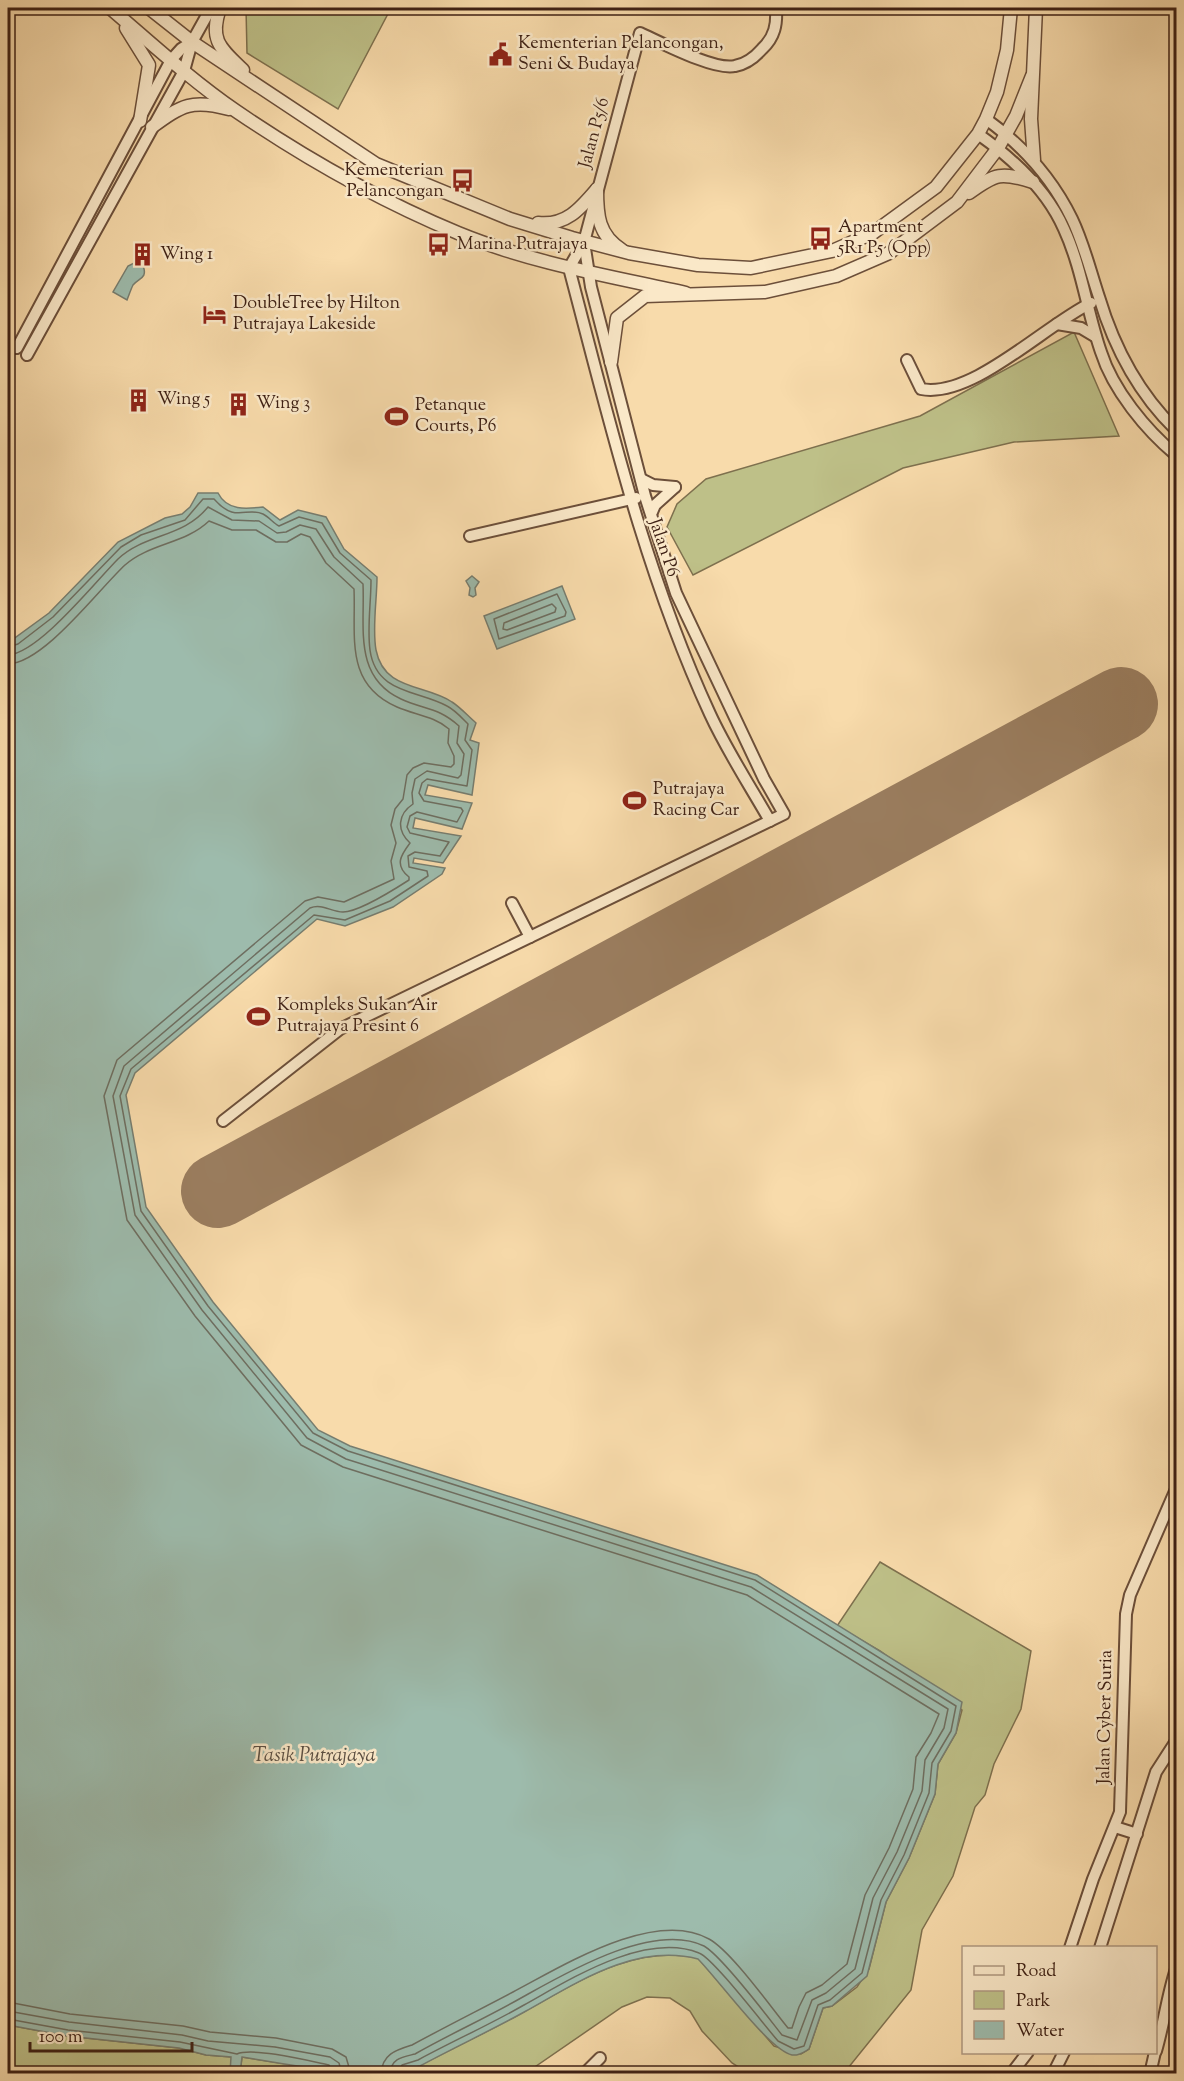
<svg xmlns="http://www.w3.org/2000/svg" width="1184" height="2081" viewBox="0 0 1184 2081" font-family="'Sorts Mill Goudy',serif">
	<rect width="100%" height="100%" fill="#f8dbab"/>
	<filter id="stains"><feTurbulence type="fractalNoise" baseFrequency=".00333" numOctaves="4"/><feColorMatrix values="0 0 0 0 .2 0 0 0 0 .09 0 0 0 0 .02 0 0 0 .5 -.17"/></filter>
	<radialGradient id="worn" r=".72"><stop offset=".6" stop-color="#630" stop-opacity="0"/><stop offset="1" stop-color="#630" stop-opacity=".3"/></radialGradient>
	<g fill="#bec088" stroke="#7e704e" stroke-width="1.5">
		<path d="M246,8H391L338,109L247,53Z"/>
		<path d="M1074,332L1119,436L1014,442L903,468L693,575L667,527L677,504L706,479L920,416Z"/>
		<path d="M880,1562L1031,1651L1021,1709L994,1764L985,1795L975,1807L953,1876L922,1930L911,1990L844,2073H748L732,2063L702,2031L690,2011L670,1998L647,1997L622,2007L526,2073L386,2074C413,2071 434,2058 458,2046C481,2034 505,2023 527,2010C579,1981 636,1944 698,1958L774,2046L801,2054L809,2049L823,2008L832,2006L857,1987L869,1969L886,1902L909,1858L935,1794L938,1764L956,1733L962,1710L880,1651L837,1626Z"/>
		<path d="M8,2025L67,2036L179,2048L206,2055L232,2057L230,2073L8,2074Z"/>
		<path d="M242,2057L338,2072L363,2073L240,2074Z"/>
	</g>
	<g fill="#9dbbac" stroke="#777d6f" stroke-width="1.5">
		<path d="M136,262L143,266C148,278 139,278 133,285C131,289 129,295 127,300L113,292L128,266Z"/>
		<path d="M198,493H218C227,511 246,509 263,507L280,520L298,510L326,517L344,549L377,577C377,600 372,628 376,650C384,691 425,684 452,702C460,707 468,716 476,723L470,740L479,743L472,795L428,785L425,795L472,803L462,829L415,818L413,828L461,836L443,863L414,858L413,863L445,868L442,874L393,907L345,926L317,919L135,1073L126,1095L146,1207L213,1302L318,1430L350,1446L757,1575L962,1702L956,1733L938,1764L935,1794L909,1858L886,1902L867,1976L832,2006L823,2008L809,2049C804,2052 799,2056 792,2055C769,2050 718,1979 698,1959C636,1943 578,1982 526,2011C492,2030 455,2047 420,2066C362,2081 301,2066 242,2057L240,2073H230L231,2057L206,2055L179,2048L67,2036L8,2025V643L49,613L118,542L165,518L182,514L190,507Z"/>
		<path d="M472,576L479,582L475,588L476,595L473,597L469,595L470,588L466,581Z"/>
		<path d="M562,586L575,619L497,649L484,616Z"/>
	</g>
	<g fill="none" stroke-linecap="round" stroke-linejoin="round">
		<g stroke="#6e6e60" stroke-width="1.5">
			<path d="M557,594L566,612L565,616L499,639L494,619Z"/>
			<path d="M552,604L556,608L555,612L507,630L503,629L504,623Z"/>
			<path d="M8,647L18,644L53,617L121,547L141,535L185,520L203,499H214C236,524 246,506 263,514C269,517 273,523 279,526L299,517L322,523L340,553L371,580C371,603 367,628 370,650C376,694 418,690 447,706C455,710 462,718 468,724L465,740L472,750L467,786L427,779L422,783L419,793L424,801L461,808L463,811L457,822L417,812L410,816L407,827L410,833L449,842L440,856L415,852L408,856L409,867L427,871L428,876L390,901L345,920L314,915L131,1069L120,1096L141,1211L208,1306L313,1433L348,1451L755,1580L956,1706L951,1731L932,1763L929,1793L904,1855L881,1900L862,1973L830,2000L818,2005L804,2046L794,2049L778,2041C764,2025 713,1958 699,1953C645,1931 569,1980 524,2005C489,2025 453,2041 418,2060L402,2065L398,2074"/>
			<path d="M8,655C39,653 95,582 118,559C146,533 183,538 208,507L232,520L259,521L277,533L286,532L300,525L316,529L334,557L363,584C365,627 353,677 401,699C425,710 438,707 459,726L457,743L464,754L461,775L458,778L427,771L415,779L412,793L413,804C398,814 396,830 410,843C401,855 394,865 409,877V880C395,889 358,912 343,912C331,912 322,903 310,908L124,1066L113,1096L135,1215L202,1310L307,1438L346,1459L751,1587L948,1709L944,1728L925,1760L922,1791L897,1852L873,1898L855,1969L826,1993L812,2000L797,2040L782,2035C767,2016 722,1956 704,1946C653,1921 564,1974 521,1998C486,2018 450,2034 415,2054C403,2057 391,2058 390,2074"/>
			<path d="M8,664C44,663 98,590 125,565C150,543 185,544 209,521L232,530H256L276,542H287L301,534L310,537L326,563L354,589C356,636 344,684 397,707C415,715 434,716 449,729L448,743L454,756V764L451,767L424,763L413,768L407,775L403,799L395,809L391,825L396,843L391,861L394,879L344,902L318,897L305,901L117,1060L104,1096L127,1220L195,1316L301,1445L343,1467L747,1595L939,1714L931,1733L916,1757L913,1789L889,1848L865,1895L847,1964L822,1985L806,1993L799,2007L792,2028H788C770,2006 731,1951 709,1939C654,1908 561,1967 513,1992C479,2010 445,2027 412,2045C396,2050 382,2054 381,2074"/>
			<path d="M8,2002L70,2014L183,2026L210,2032L276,2038L332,2049L346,2057L351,2074"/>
			<path d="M8,2011L69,2022L182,2035L208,2041L275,2047L330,2057L339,2063L342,2074"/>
			<path d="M8,2019L68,2030L180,2042L237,2054C253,2047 310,2061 329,2065L334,2074"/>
		</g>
		<path stroke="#9b7e60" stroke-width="74" d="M218,1191L1121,704"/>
		<defs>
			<g id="minor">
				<path d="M986,119C1022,145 1052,178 1072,219C1084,244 1090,270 1099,297C1114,347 1139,394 1176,430"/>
				<path d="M978,134C1012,158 1047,190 1064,229C1082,268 1087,312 1101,352C1113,390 1146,430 1176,455"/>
				<path d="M1057,324L1081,328L1096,337"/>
				<path d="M17,348L171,60L181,49L192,42"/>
				<path d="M27,355L184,71L192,42L211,8"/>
				<path d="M907,360L921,389C972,399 1045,325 1091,303"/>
				<path d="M641,479L653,485L675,487"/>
				<path d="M652,512L655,505L675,487"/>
				<path d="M470,536L636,498"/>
				<path d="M770,821C750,786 727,751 710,714C644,571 609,419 569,268L584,242L640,33C660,42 715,71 735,66C746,64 755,57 762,49C775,37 777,24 776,8"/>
				<path d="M512,903L530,937"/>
				<path d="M223,1121L340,1029L784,814L764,779L676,593L645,496L591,287L584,242"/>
				<path d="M1115,1827L1137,1834"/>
				<path d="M1070,1948L1093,1879L1120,1812L1126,1614L1130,1595L1176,1489"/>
				<path d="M1100,1948L1156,1772L1176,1741"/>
				<path d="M1156,2051C1164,2024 1167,1996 1176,1969"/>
				<path d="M584,2074L600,2058"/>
				<path d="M1011,2074L1028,2052"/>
				<path d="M1053,2074L1064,2052"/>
				<path d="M1150,2074L1155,2052"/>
			</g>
			<g id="tertiary">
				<path d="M110,8C151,43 191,80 236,111C305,158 381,201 458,233C531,263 609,276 686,293"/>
				<path d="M149,8L192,42L376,164L510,219L572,238L629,253L698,265L751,268L832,251L873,233L936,187L978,134L986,119L997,92L1007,50L1011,8"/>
				<path d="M220,8C209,40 220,48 243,70"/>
				<path d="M126,28L149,65L140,121"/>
				<path d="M152,127C182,105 192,99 229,109"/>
				<path d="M1034,160L1031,119L1036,8"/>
				<path d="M597,189C597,215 598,235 622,250"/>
				<path d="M969,193C996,173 1001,172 1033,182"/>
				<path d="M538,223C566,226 580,209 597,189"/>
				<path d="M611,362L617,318L645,296L765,292L836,276L889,253L957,202L998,148L1016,116L1032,76"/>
			</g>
		</defs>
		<use href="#minor" stroke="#6c4f3a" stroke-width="14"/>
		<use href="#tertiary" stroke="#6c4f3a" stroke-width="15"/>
		<use href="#minor" stroke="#fae8c8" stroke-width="10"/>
		<use href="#tertiary" stroke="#fae8c8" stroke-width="12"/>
	</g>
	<defs>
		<symbol id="civic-bare" viewBox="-9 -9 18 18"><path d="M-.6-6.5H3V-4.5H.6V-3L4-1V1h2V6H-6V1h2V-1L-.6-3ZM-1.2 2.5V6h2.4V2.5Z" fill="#8f2418" stroke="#fae8c8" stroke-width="2.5" paint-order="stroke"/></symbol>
		<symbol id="bus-bare" viewBox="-9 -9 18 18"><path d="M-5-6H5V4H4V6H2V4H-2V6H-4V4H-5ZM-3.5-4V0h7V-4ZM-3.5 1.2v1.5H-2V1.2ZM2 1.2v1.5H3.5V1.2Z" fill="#8f2418" stroke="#fae8c8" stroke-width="2.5" paint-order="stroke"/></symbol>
		<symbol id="building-bare" viewBox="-9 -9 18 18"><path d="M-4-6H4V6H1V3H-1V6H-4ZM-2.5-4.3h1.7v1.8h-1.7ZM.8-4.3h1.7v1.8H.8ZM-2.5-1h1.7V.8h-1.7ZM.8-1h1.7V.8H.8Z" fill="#8f2418" stroke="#fae8c8" stroke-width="2.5" paint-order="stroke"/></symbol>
		<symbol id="hotel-bare" viewBox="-9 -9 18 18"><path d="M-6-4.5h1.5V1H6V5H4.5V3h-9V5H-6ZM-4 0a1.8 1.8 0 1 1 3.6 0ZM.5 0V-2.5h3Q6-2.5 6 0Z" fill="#8f2418" stroke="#fae8c8" stroke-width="2.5" paint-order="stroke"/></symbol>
		<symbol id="stadium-bare" viewBox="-9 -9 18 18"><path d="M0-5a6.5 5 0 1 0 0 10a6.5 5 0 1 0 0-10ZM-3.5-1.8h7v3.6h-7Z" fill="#8f2418" stroke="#fae8c8" stroke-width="2.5" paint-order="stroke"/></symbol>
	</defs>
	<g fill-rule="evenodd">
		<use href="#civic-bare" x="484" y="38" width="33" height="33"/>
		<use href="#bus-bare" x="446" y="164" width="33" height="33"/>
		<use href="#bus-bare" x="804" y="222" width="33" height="33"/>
		<use href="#bus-bare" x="422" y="228" width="33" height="33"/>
		<use href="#building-bare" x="126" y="238" width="33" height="33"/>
		<use href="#hotel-bare" x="198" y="298" width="33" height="33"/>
		<use href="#building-bare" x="122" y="384" width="33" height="33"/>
		<use href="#building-bare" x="222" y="388" width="33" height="33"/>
		<use href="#stadium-bare" x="380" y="400" width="33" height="33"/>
		<use href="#stadium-bare" x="618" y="784" width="33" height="33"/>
		<use href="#stadium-bare" x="242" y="1000" width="33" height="33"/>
	</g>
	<g text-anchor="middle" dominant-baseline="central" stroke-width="5" stroke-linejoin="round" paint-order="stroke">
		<g font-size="18" fill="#3e2014" stroke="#fae8c8" text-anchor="start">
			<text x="518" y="44">Kementerian Pelancongan,<tspan x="518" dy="21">Seni &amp; Budaya</tspan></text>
			<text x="444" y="171" text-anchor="end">Kementerian<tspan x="444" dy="21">Pelancongan</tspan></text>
			<text x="838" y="228">Apartment<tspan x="838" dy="21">5R1 P5 (Opp)</tspan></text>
			<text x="457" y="245">Marina Putrajaya</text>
			<text x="160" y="255">Wing 1</text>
			<text x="233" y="304">DoubleTree by Hilton<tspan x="233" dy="21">Putrajaya Lakeside</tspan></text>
			<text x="157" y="400">Wing 5</text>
			<text x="256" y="404">Wing 3</text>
			<text x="415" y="406">Petanque<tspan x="415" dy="21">Courts, P6</tspan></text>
			<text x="653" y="790">Putrajaya<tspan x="653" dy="21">Racing Car</tspan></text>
			<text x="277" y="1006">Kompleks Sukan Air<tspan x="277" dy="21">Putrajaya Presint 6</tspan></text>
		</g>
		<g font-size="18" fill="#3e2014" stroke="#fae8c8">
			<text transform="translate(595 133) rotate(-75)">Jalan P5/6</text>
			<text transform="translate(663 548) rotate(71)">Jalan P6</text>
			<text transform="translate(1106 1717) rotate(-89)">Jalan Cyber Suria</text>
		</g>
		<g font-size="20" font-style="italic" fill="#5a4e42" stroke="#fae8c8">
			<text x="314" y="1756">Tasik Putrajaya</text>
		</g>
	</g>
	<rect width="1184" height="2081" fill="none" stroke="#f8dbab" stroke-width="30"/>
	<rect x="9" y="9" width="1166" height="2063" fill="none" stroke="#3e2014" stroke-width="3"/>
	<rect x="15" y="15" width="1154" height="2051" fill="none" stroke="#3e2014" stroke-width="1.5"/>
	<rect x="962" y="1946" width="195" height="108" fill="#fae8c8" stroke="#af9880" stroke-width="1.5"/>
	<rect x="974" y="1966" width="30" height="9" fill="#fae8c8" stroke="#af9880" stroke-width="1.5"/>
	<text x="1016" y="1976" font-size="18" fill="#3e2014">Road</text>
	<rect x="974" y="1991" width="30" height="18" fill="#bec088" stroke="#af9880" stroke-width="1.5"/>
	<text x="1016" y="2006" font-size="18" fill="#3e2014">Park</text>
	<rect x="974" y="2021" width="30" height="18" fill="#9dbbac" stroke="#af9880" stroke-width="1.5"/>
	<text x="1016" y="2036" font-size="18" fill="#3e2014">Water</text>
	<path d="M30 2042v9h162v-9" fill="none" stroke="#3e2014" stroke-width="3"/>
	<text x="39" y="2042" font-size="18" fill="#3e2014" stroke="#fae8c8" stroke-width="4.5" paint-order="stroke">100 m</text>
	<rect width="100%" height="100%" filter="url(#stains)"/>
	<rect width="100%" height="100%" fill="url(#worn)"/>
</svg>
